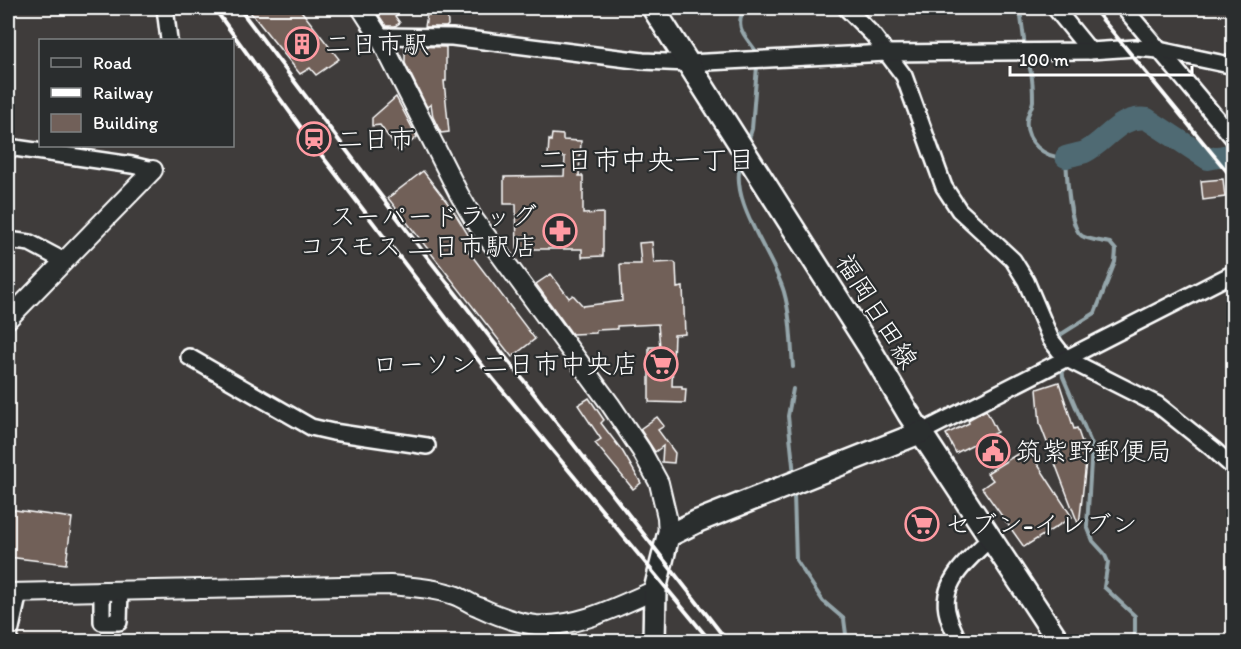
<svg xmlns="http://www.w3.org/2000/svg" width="1241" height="649" viewBox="0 0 1241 649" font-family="Itim,'Klee One',sans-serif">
	<rect width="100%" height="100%" fill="#3f3c3b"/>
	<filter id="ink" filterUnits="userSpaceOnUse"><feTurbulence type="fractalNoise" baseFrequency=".0167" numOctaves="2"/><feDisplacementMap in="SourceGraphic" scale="12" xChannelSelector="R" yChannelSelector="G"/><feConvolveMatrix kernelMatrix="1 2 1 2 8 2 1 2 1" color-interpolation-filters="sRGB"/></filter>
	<g filter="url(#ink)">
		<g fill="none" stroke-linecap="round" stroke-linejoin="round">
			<g stroke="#95a6ab" stroke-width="4">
				<path d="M744,8C735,28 743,33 755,50"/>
				<path d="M1015,8L1021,17L1025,47"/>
				<path d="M1026,54C1027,61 1030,66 1031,73C1033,81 1033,93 1033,101C1032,108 1028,113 1027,119C1024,142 1045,159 1066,157C1067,173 1068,227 1082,236C1089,240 1102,241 1110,243L1116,250L1115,262L1095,313L1060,335L1061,344"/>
				<path d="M748,142L752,129L757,66"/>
				<path d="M741,161C728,202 773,254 784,292C791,317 791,342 793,367"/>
				<path d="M1062,366L1063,377L1092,445L1087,526L1093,541L1104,553L1108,562L1104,587L1135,616V634L1131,642"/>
				<path d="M793,389L788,416L794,475"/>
				<path d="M794,494L796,560L823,601L844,619L847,642"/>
			</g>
			<path stroke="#4f6a73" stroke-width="22" d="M1066,157C1072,155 1079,154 1085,152C1107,141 1119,115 1147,119L1208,159L1234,154"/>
		</g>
		<g fill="#716059" stroke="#fff" stroke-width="1.5">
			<path d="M247,8H299L339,59L316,75L310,68L300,74Z"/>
			<path d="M374,8H408L395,16L400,23L395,26H386Z"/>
			<path d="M428,8H447L448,25L446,27H425Z"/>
			<path d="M405,46L446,47V81H444L449,132L441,133L433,117L431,104L427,107L405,63Z"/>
			<path d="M396,97L417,137L399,152L380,125L372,126V118Z"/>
			<path d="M552,134L563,135V140L581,141L579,176H583V214L603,213V256L582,257V249H517L516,204H504V177L564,176L565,157L548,156L549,140L551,141Z"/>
			<path d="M423,171L453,210L470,238L463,244L535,339L512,357L388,198Z"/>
			<path d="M1223,179L1225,197L1203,200L1201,181Z"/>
			<path d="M652,242L654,263L674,262L676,264L677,288L683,287L685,334L674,335L672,386H682V389H686L685,403L649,402V347H660L658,324L617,326V329L596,330V333L572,334L536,284L551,274L569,298L573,295L583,306L622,301L620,264H641L639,243Z"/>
			<path d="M1059,382L1074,429L1077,428L1084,448L1080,450L1086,462L1079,526L1040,424L1037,389Z"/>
			<path d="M589,398L604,420L601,423L623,452L641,483L633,489L595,443L601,439L578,405Z"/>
			<path d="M986,410L997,432L956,453L946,434L969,423L968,420Z"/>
			<path d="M657,417L664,426L658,430L675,453L674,463L662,462L663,446L655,452L640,429Z"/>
			<path d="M1027,448L1072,517L1024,547L982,488L993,480L987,473Z"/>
			<path d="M8,509L72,518L66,564L8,557Z"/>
		</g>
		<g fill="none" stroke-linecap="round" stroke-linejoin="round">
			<defs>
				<g id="minor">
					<path d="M165,8L169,40"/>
					<path d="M846,8L873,35L904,76L944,187L959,210L1013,260L1026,281L1051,340L1065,358L1158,405L1213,449L1234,468"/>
					<path d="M1055,8L1090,51"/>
					<path d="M1124,8L1234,139"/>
					<path d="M379,36L452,37L643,61L688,63L887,53L1090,51L1135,48L1159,50L1234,66"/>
					<path d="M8,147L132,165L153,170"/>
					<path d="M8,240L30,243L64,261"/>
					<path d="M189,357L311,427L333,432L427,446"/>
					<path d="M922,432L1234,273"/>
					<path d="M102,591V622H119L120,590"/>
					<path d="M8,642L19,592"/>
					<path d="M959,642C955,633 950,624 948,615C938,582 972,556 992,537"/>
				</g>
				<g id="tertiary">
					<path d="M361,8L379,36L459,194L473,218L610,404L641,450L659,483L667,517L668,536"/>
					<path d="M8,319L153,170"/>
					<path d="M8,593L390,585C412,587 433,588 454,595C463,598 470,604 479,607C496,615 517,623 536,625C577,628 618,606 655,590"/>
				</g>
				<g id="secondary">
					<path d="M653,8L869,347L908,413L1059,642"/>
					<path d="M654,642L655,590L668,536L698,521L922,432"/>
				</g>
			</defs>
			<use href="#minor" stroke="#fff" stroke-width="20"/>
			<use href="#tertiary" stroke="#fff" stroke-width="22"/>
			<use href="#secondary" stroke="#fff" stroke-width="26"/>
			<use href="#minor" stroke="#2a2d2e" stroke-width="15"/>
			<use href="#tertiary" stroke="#2a2d2e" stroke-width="18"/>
			<use href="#secondary" stroke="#2a2d2e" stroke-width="21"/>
			<g stroke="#fff" stroke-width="4">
				<path d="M214,8L316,148L489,374L711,642"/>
				<path d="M239,8L421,249L728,642"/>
				<path d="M1093,8L1234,180"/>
			</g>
		</g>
	</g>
	<defs>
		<symbol id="building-ring" viewBox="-11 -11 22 22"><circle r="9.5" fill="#2a2d2e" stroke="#ff9aa2" stroke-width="1.5"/><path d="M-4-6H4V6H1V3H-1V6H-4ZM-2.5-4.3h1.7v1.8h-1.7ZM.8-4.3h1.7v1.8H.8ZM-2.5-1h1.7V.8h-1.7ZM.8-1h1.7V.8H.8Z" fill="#ff9aa2"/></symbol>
		<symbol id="station-ring" viewBox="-11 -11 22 22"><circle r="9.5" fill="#2a2d2e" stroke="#ff9aa2" stroke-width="1.5"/><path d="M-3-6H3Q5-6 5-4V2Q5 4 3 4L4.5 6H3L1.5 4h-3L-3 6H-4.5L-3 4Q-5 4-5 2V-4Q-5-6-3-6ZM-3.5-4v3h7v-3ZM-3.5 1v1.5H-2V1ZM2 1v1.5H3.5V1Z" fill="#ff9aa2"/></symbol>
		<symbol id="pharmacy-ring" viewBox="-11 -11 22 22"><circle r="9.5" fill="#2a2d2e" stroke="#ff9aa2" stroke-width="1.5"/><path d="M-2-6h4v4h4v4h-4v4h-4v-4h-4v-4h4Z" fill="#ff9aa2"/></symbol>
		<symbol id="supermarket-ring" viewBox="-11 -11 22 22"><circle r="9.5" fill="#2a2d2e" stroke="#ff9aa2" stroke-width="1.5"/><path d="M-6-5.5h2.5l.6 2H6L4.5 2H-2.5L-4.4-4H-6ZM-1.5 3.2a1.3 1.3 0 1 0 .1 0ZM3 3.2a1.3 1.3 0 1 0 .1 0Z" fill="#ff9aa2"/></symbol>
		<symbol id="civic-ring" viewBox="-11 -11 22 22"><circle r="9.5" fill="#2a2d2e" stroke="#ff9aa2" stroke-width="1.5"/><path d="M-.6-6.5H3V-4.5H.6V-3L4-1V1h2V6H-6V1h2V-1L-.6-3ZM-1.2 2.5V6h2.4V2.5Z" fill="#ff9aa2"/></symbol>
	</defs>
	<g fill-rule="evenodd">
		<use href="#building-ring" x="283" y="25" width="38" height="38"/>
		<use href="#station-ring" x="295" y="120" width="38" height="38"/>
		<use href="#pharmacy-ring" x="541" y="212" width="38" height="38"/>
		<use href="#supermarket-ring" x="642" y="345" width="38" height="38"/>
		<use href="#civic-ring" x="974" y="432" width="38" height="38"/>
		<use href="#supermarket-ring" x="903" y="505" width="38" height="38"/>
	</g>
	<g text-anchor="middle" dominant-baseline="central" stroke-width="4.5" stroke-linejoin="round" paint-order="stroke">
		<g font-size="26" fill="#fff" stroke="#2a2d2e" text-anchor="start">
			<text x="325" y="44">二日市駅</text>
			<text x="337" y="139">二日市</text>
			<text x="537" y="216" text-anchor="end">スーパードラッグ<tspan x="537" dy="30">コスモス 二日市駅店</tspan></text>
			<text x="638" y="364" text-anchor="end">ローソン 二日市中央店</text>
			<text x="1016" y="451">筑紫野郵便局</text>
			<text x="945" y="524">セブン-イレブン</text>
		</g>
		<g font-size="26" fill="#fff" stroke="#2a2d2e">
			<text transform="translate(877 311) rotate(58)">福岡日田線</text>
		</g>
		<g font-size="27" fill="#fff" stroke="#2a2d2e">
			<text x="647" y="159">二日市中央一丁目</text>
		</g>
	</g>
	<rect width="1241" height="649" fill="none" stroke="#2a2d2e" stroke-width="30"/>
	<rect x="15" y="15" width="1211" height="619" fill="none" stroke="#fff" stroke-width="2" filter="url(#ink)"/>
	<rect x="39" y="39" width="195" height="108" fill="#2a2d2e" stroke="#7f8182" stroke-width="1.5"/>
	<rect x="51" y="58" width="30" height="9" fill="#2a2d2e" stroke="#7f8182" stroke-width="1.5"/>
	<text x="93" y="69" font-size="18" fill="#ffffff">Road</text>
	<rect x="51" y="88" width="30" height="9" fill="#ffffff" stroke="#7f8182" stroke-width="1.5"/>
	<text x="93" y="99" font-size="18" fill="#ffffff">Railway</text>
	<rect x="51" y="114" width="30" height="18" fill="#716059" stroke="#7f8182" stroke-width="1.5"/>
	<text x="93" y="129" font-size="18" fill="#ffffff">Building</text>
	<path d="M1010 66v9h182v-9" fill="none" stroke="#ffffff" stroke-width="3"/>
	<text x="1019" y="66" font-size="18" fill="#ffffff" stroke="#2a2d2e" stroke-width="4.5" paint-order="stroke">100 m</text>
</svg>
